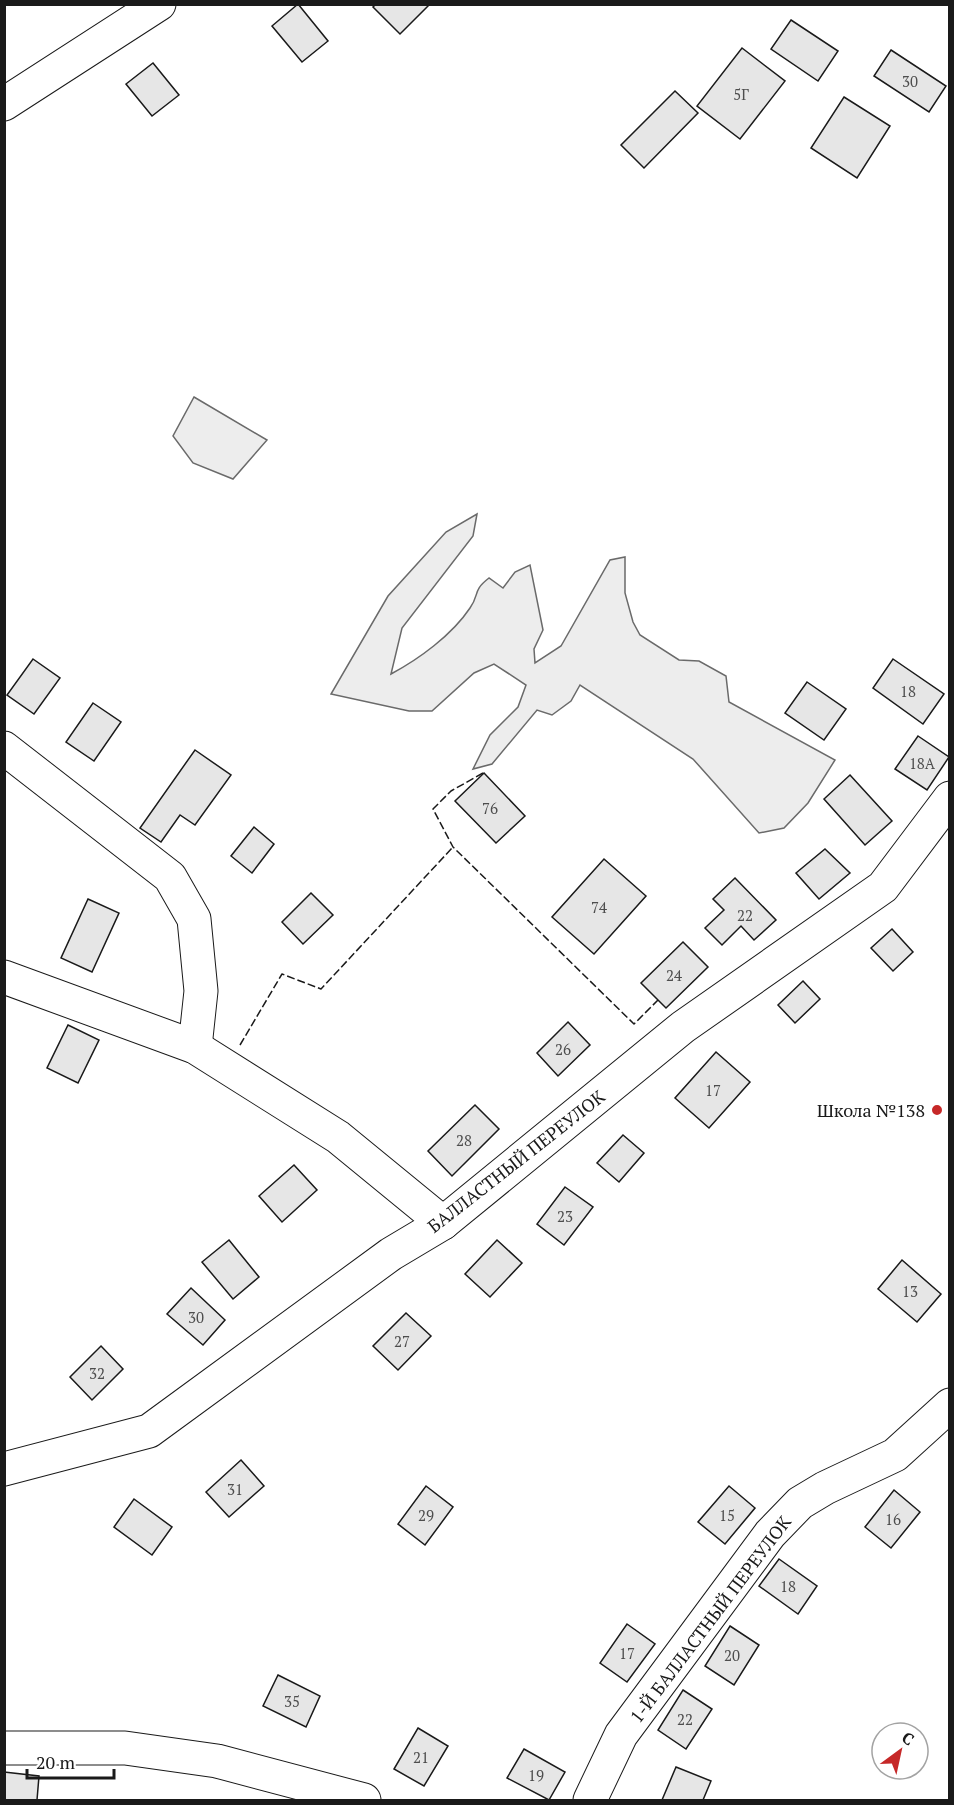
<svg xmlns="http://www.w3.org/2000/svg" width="954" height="1805" viewBox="0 0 954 1805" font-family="'PT Serif',serif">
	<rect width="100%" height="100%" fill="#fff"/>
	<g fill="#ededed" stroke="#6a6a6a" stroke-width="1.5">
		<path d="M194,397L267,440L233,479L193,463L173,436Z"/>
		<path d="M477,514L473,536L402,628L391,674C419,659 452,635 470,608C480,594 472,591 489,578L503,588L515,572L530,565L543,630L534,649L535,663L561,646L610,560L625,557V593L633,622L640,635L679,660L699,661L726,676L729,702L835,760L808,803L784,828L759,833L693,759L580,685L571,701L552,715L537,710L492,764L473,769L490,735L518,707L526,685L494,664L474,673L432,711H409L331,694L388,596L446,532Z"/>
	</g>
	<g fill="#e6e6e6" stroke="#1a1a1a" stroke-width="1.5">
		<path d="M298,4L328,41L302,62L272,26Z"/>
		<path d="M376,4H430L400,34L373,7Z"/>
		<path d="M791,20L838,51L818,81L771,49Z"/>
		<path d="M742,48L785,81L740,139L697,106Z"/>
		<path d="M891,50L946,86L929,112L874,76Z"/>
		<path d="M153,63L179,95L152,116L126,84Z"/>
		<path d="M675,91L698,113L644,168L621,145Z"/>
		<path d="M844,97L890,126L857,178L811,148Z"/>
		<path d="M33,659L60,678L34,714L7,695Z"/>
		<path d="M893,659L944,694L923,724L873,688Z"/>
		<path d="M807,682L846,709L824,740L785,713Z"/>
		<path d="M93,703L121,722L94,761L66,742Z"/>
		<path d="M918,736L949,757L927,790L895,769Z"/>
		<path d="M195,750L231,775L195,825L180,815L161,842L140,828Z"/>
		<path d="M484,773L525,816L496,843L455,801Z"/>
		<path d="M850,775L892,821L865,845L824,799Z"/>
		<path d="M254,827L274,844L252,873L231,856Z"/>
		<path d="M825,849L850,873L819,899L796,873Z"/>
		<path d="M604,859L646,896L594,954L552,917Z"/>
		<path d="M735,878L776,920L754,940L741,926L722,945L705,928L724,910L713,899Z"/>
		<path d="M311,893L333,915L303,944L282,922Z"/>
		<path d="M88,899L119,913L92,972L61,958Z"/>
		<path d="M892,929L913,952L893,971L871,948Z"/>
		<path d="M683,942L708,967L666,1008L641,983Z"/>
		<path d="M803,981L820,999L795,1023L778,1005Z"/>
		<path d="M568,1022L590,1045L558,1076L537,1053Z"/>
		<path d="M68,1025L99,1040L78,1083L47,1068Z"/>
		<path d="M716,1052L750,1082L709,1128L675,1098Z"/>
		<path d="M475,1105L499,1129L452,1176L428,1151Z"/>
		<path d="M623,1135L644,1153L619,1182L597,1163Z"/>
		<path d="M294,1165L317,1190L282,1222L259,1196Z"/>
		<path d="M565,1187L593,1207L564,1245L537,1224Z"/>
		<path d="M229,1240L259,1277L233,1299L202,1262Z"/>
		<path d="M497,1240L522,1263L490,1297L465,1274Z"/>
		<path d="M902,1260L941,1294L917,1322L878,1289Z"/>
		<path d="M191,1288L225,1320L203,1345L167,1314Z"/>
		<path d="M406,1313L431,1336L398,1370L373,1346Z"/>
		<path d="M101,1346L123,1369L92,1400L70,1377Z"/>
		<path d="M241,1460L264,1486L229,1517L206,1492Z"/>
		<path d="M426,1486L453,1507L425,1545L398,1524Z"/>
		<path d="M729,1486L755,1508L725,1544L698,1522Z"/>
		<path d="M894,1490L920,1512L891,1548L865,1527Z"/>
		<path d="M134,1499L172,1527L152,1555L114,1527Z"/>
		<path d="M779,1559L817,1586L798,1614L759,1586Z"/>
		<path d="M627,1624L655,1644L627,1682L600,1663Z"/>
		<path d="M730,1626L759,1645L734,1685L705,1666Z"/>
		<path d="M278,1675L320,1696L306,1727L263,1706Z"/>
		<path d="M683,1690L712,1709L686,1749L658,1730Z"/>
		<path d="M418,1728L448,1746L424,1786L394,1769Z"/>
		<path d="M524,1749L565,1772L549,1800L507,1778Z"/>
		<path d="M676,1767L711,1781L703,1800H662Z"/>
		<path d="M4,1772L39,1776L37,1800H4Z"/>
	</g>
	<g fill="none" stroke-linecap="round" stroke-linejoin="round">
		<defs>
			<g id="minor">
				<path d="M4,104L159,4"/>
				<path d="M4,748L170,877L194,919L201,991L195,1047"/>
				<path d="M4,977L195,1047L338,1137L443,1223"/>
				<path d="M4,1469L149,1431L391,1254L443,1223L683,1027L883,887L950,798"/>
				<path d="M4,1748H125L217,1761L364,1800"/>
				<path d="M590,1800L621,1735L770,1534L800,1503L825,1488L895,1455L950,1405"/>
			</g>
		</defs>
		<use href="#minor" stroke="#1a1a1a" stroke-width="35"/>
		<use href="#minor" stroke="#fff" stroke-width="33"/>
		<g stroke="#1a1a1a" stroke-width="1.5" stroke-dasharray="8 3" stroke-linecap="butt">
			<path d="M483,773L451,791L433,809L453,847L634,1024L658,1000"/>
			<path d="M240,1045L282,974L321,989L453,847"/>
		</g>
	</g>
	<circle fill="#c62828" stroke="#fff" stroke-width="2" cx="937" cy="1110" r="6"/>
	<g text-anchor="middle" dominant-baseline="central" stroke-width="4.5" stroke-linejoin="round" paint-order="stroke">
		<g font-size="15" fill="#4d4d4d">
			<text x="910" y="81">30</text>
			<text x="741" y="94">5Г</text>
			<text x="908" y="691">18</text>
			<text x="922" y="763">18А</text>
			<text x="490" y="808">76</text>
			<text x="599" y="907">74</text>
			<text x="745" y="915">22</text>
			<text x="674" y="975">24</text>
			<text x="563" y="1049">26</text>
			<text x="713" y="1090">17</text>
			<text x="464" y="1140">28</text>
			<text x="565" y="1216">23</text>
			<text x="910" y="1291">13</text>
			<text x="196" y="1317">30</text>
			<text x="402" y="1341">27</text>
			<text x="97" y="1373">32</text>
			<text x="235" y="1489">31</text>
			<text x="426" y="1515">29</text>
			<text x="727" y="1515">15</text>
			<text x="893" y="1519">16</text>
			<text x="788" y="1586">18</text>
			<text x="627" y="1653">17</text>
			<text x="732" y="1655">20</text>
			<text x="292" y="1701">35</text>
			<text x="685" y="1719">22</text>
			<text x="421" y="1757">21</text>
			<text x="536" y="1775">19</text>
		</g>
		<g font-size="18" fill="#1a1a1a" stroke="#fff" text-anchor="end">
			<text x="925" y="1110">Школа №138</text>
		</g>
		<g font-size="18" fill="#1a1a1a" stroke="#fff">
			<text transform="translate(516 1161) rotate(-38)">БАЛЛАСТНЫЙ ПЕРЕУЛОК</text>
			<text transform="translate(710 1619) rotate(-53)">1-Й БАЛЛАСТНЫЙ ПЕРЕУЛОК</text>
		</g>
	</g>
	<rect width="954" height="1805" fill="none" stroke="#1a1a1a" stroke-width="12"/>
	<g transform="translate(900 1751) rotate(33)"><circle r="28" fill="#ffffff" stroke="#a3a3a3" stroke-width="1.5"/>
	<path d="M0-4.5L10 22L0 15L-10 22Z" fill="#c62828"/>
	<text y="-9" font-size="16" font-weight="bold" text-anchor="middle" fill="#1a1a1a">С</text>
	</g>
	<path d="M27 1769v9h87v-9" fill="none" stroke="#1a1a1a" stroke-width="3"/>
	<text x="36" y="1769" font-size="18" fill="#1a1a1a" stroke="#ffffff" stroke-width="4.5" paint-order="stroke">20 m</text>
</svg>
